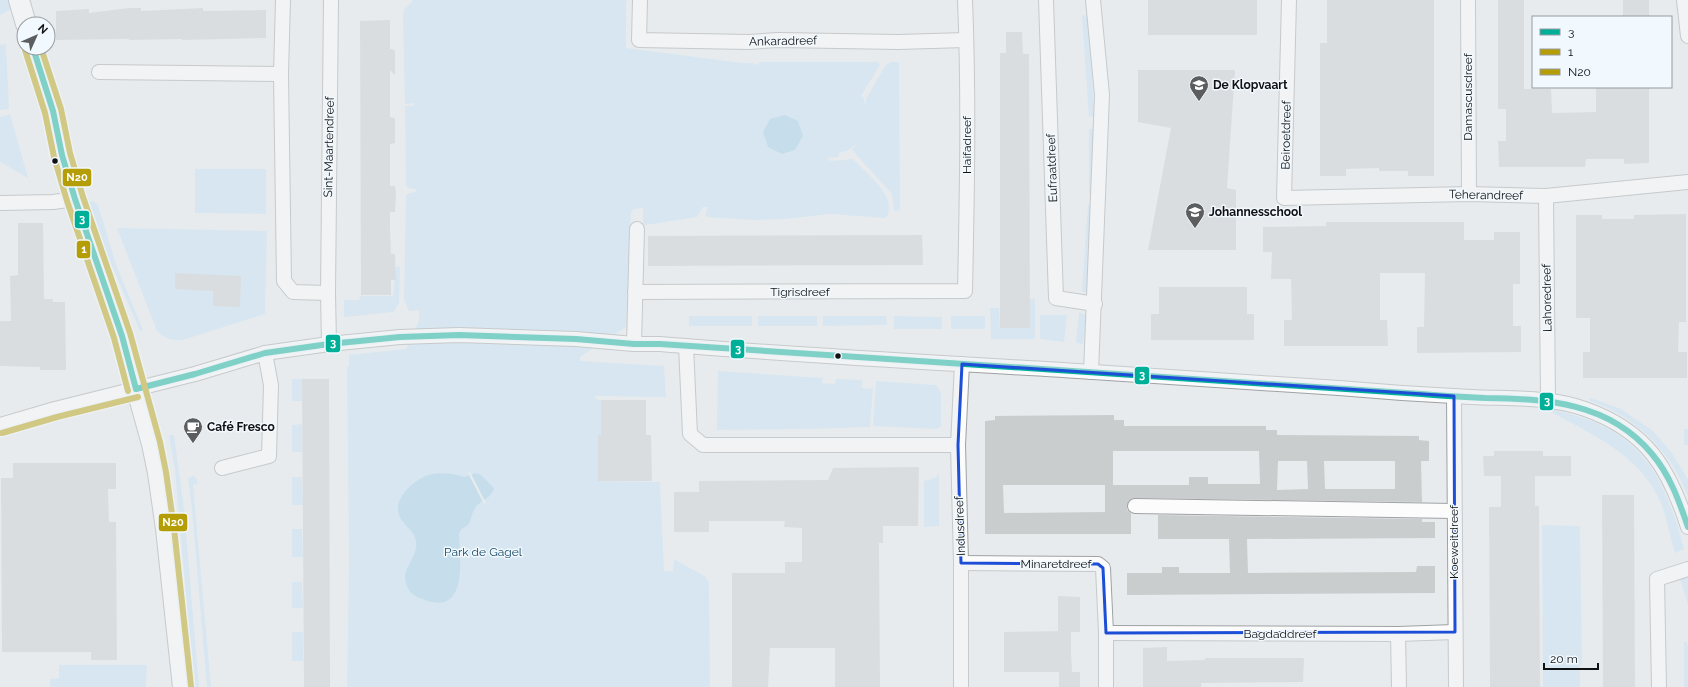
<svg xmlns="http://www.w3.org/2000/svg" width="1688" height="687" viewBox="0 0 1688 687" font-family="Raleway,sans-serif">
	<rect width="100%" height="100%" fill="#e8ebed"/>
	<g fill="#c4e1f4">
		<path d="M0,0H30L0,15Z"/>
		<path d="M412,0H626V48L742,63H752L758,65L760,62H878L880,65L861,96L863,97L866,106V99L868,95L886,65L891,62H899L900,210L894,211L892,194L853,151L852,149L858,143L847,151L840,152L838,157L827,158L831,161L853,159L856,162C868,175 899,198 886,218L830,214L785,219L752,220L707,217L705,215L708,207H703L697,217L646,225L643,224V208L634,209L631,212L626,327L580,357V361L664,366L666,397L595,396L596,399L601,400V435H598V481L660,482L664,571H673L674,559L706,577L709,583L710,687H347L349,560L347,367L349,366V355L406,349L419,321V310L409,311L404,300L406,195L409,193L416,192V189L408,188L406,185L405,106H414V103L405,104L403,17L404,9L412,2Z"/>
		<path d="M1085,15L1089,18L1094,116L1089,117L1082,16Z"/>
		<path d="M6,44L9,109L0,110V45Z"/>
		<path d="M10,114L28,178L0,162V117Z"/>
		<path d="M1089,129H1095L1094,194H1089Z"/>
		<path d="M195,169H266V214L195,213Z"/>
		<path d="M87,201H93L98,205L117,267L143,330L140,331L101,240Z"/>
		<path d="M1088,205H1094L1088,292H1082Z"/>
		<path d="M117,228L267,231L265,314L183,340C172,341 166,339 157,331Z"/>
		<path d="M396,267H400L399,303L394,312L344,317V300H359L360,296H393Z"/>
		<path d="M1030,299H1035V339H991L990,308H999L1000,328H1030Z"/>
		<path d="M1079,312L1086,315L1083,344L1076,343Z"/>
		<path d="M1040,315H1067L1064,342L1040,339Z"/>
		<rect x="689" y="316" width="63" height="10"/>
		<rect x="758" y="316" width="59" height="10"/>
		<path d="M823,316H886L887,325L823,326Z"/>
		<path d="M894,316L942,317V329H894Z"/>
		<rect x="951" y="316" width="34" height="13"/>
		<path d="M718,371L823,378L822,383L835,384L836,379L862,380V388L873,389L870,427L807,429L717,430Z"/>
		<rect x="292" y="379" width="10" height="22"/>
		<path d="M876,381L936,385L941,392V426L937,429L873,426Z"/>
		<path d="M1591,398L1621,409L1653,431L1672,453L1688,479V497C1671,451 1636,417 1590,401L1589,399Z"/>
		<path d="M1553,410C1638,427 1663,470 1684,549L1675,553C1670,537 1667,519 1661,503C1640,455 1596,437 1553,413Z"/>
		<path d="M302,424V452H292V425Z"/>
		<rect x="1684" y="429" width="4" height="16"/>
		<path d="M169,435H174L184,509L199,687H194L175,470Z"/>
		<path d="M939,474V526L924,527V481L935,478Z"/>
		<path d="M193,476L196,478L198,484L193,485L211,687H207L192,509L188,478Z"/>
		<path d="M292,477H302L303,505H292Z"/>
		<path d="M1542,525L1580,526L1582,663L1580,666V687H1543Z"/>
		<path d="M292,529H302L303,557H292Z"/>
		<path d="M1680,578H1688V605Z"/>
		<path d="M292,582H302L303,608H292Z"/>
		<rect x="292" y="632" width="11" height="29"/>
		<path d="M1684,642H1687L1688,648V687H1684Z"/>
		<path d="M59,665H147L146,687H50V679L59,678Z"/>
	</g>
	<g fill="#9dcdec">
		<path d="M785,115L798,121L803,136L795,150L782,154L768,147L763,132L770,119Z"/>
		<path d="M475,473L481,475L494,488C490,500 482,499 476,507C469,515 474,525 461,529L459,534C460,559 468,616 425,600C416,597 409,594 406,583C401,567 419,557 416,541C414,529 400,524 398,511C396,495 418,476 433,474C443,472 455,474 465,477Z"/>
	</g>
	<path fill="#e8ebed" d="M470,472L486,503L484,504L468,473Z"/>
	<g fill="#cacdce" fill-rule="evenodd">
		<rect x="1148" y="0" width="109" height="35"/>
		<path d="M1327,0H1434V176H1408V171H1379V168L1346,169V176H1320V43H1327Z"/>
		<path d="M1498,0H1524V89H1551L1552,113L1596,112V87H1649V163L1624,164V159H1586L1585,167H1499L1498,141H1506V109H1498Z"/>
		<rect x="1623" y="0" width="26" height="17"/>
		<path d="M129,8H141V11L203,8V11L266,10V38L182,40V39L129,40V39H119L56,40V11L89,9V13Z"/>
		<path d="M390,20V49L395,50V75L390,70V117L395,118V143L390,144V186H395L396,194L395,212H390V226L391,254H395L396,280H391V295H361L360,21Z"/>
		<path d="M1006,32H1022L1023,54H1029L1030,328H1000V53H1006Z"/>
		<path d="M1138,70H1235L1227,188L1236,190V250H1148L1171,128L1138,122Z"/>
		<path d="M1686,214V322H1679L1678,352H1687V378H1583V352H1590V318H1576V215H1602V219H1634V215Z"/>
		<path d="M1326,222H1464V240H1494V232H1520V284H1513V326H1521V352L1417,353V327H1424L1425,273H1380V320H1387L1388,346H1284V320H1292L1291,279H1271L1272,252H1263V227L1326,226Z"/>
		<path d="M18,223H43L44,299H53V302H65L66,370H40V367L0,366V321H11L10,276L18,275Z"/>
		<path d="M922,235L923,265L648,266V236Z"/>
		<path d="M175,273L241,276L240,307L213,306V291L175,289Z"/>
		<path d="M1159,287H1247V314H1254V340H1151V314H1159Z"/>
		<path d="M302,379H329L330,687H304Z"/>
		<path d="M601,400H646V435H651L652,481H598V435H601Z"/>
		<path d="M1114,415V420H1124V426H1266V430H1277V435L1419,436V440L1429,441V461H1421L1422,502L1135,498L1131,499L1127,505V510L1131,513V534H985V421L995,420V416ZM1113,451H1259L1260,484H1208V477H1189V485H1105V512L1004,513L1003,485H1113ZM1278,461H1307L1308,489L1277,490ZM1324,461H1395V489H1325Z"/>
		<path d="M1494,451H1543V456H1571V476H1535V506H1539L1540,687H1490L1489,507H1501V476H1484L1483,456H1494Z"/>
		<path d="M13,463H116V489H108L109,522H116L117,660H91V652H2L1,478H13Z"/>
		<path d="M919,467L918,526H883V543H879L880,687H835V648H770L768,687H732V573H785V562H802V528L784,527L785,521H709V532H674V492H699V481L828,480L833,468Z"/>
		<path d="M1602,495H1634L1635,687H1603Z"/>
		<path d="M1158,515L1422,519V522H1435V538L1247,539L1248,573L1416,572L1417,566H1435V593L1127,595V573H1162V567H1179V573H1230L1229,539H1158Z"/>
		<path d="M1058,596L1080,597V632H1071V651L1072,672H1080V687H1059V672H1004V632L1067,631H1058Z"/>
		<path d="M1167,647V661L1205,660V658H1304L1303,682L1201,683V687H1143V648Z"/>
	</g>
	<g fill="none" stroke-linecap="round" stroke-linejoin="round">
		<defs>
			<g id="street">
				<path d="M283,0L281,74L284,281L293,292L328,293"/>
				<path d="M640,0L639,40L749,42L778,40L898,42L966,40"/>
				<path d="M1046,0L1056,298L1095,304"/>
				<path d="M1289,0L1284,198L1469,194L1546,196L1688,182"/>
				<path d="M1468,0L1469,194"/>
				<path d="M1684,0L1688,36"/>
				<path d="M99,72L281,74"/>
				<path d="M1546,196L1548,401"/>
				<path d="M0,203L53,202L75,199"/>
				<path d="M635,292L965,291C967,194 969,97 965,0"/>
				<path d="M329,344L328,293L331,0"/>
				<path d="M634,344L637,229"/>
				<path d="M686,346L690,434L703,445H958"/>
				<path d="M1091,372L1102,95L1093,0"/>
				<path d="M1454,396L1456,687"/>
				<path d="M0,425L55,409L195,374L265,353L329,344L400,337L459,335L576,339L634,344H660C804,356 949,363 1093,372C1175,377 1257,383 1339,388C1383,392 1427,395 1471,397C1508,399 1549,396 1585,409C1647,431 1669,468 1688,527"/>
				<path d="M222,468L269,456L271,385L265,353"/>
				<path d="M1135,506L1454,511"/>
				<path d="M961,563L1098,564L1103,568L1106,633V687"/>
				<path d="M1106,633L1398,634L1455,632"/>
				<path d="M1398,634L1399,687"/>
				<path d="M961,687V563L958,445L962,364"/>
				<path d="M1659,687L1657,579L1688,569"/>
			</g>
			<g id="secondary">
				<path d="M19,0L26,24"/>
				<path d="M33,48L53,111L62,155L75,199L122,336L152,444L158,473L166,529L183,687"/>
			</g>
		</defs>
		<use href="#street" stroke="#9fa2a4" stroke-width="16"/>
		<use href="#secondary" stroke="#9fa2a4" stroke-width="22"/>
		<use href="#street" stroke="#fcfcfc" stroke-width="14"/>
		<use href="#secondary" stroke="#fcfcfc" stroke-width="20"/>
		<defs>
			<g id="bus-1">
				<path d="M33,48L53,111L62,155L75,199L122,336L136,389"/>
				<path d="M136,389L195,374L265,353L329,344L400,337L459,335L576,339L634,344H660L1422,394C1443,396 1464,397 1485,398C1547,399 1609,402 1652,454C1670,475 1679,501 1688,527"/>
			</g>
			<g id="bus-2">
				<path d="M25,50L45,113L54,157L67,201L114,338L128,391"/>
				<path d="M2,433L57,417L138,397"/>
			</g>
			<path id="bus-3" d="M41,48L61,109L70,153L83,197L130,333L160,442L166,472L174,528L191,686"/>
		</defs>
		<use href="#bus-1" stroke="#f2f9fe" stroke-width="9"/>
		<use href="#bus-2" stroke="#f2f9fe" stroke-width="9"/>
		<use href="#bus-3" stroke="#f2f9fe" stroke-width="9"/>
		<use href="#bus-1" stroke="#00af98" stroke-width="6"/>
		<use href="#bus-2" stroke="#b59d05" stroke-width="6"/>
		<use href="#bus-3" stroke="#b59d05" stroke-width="6"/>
	</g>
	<path d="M0 0H1688V687H0ZM962,364L1454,396L1455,632L1106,633L1103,568L1098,564L961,563L958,445Z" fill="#e8ebed" fill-opacity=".55" fill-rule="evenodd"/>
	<path fill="none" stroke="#1d4ed8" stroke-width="3" stroke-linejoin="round" d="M962,364L1454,396L1455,632L1106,633L1103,568L1098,564L961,563L958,445Z"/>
	<defs>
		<symbol id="school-pin" viewBox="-11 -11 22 30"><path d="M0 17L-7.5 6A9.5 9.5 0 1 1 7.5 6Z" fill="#5b5d5f" stroke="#f2f9fe"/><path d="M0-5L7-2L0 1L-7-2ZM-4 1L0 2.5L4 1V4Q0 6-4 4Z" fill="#fff"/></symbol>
		<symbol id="cafe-pin" viewBox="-11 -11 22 30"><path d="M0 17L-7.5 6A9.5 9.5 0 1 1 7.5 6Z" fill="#5b5d5f" stroke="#f2f9fe"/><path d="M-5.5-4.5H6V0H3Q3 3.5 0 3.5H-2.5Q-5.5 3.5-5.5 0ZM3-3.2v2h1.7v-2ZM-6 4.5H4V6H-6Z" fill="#fff"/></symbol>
	</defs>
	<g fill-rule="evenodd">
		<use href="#school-pin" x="1188" y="74" width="22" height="30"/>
		<use href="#school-pin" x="1184" y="201" width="22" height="30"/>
		<use href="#cafe-pin" x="182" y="416" width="22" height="30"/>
	</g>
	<g fill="#0f1112" stroke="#f2f9fe" stroke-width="1.5">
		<circle cx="55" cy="161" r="3.5"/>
		<circle cx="838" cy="356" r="3.5"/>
	</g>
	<g text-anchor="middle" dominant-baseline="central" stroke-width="3" stroke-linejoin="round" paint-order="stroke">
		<g font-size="12" fill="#0f1112" stroke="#f2f9fe">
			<text transform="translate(783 41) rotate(-1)">Ankaradreef</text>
			<text transform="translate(1468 97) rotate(-90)">Damascusdreef</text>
			<text transform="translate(1286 135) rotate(-89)">Beiroetdreef</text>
			<text transform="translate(967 145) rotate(-90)">Haifadreef</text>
			<text transform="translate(329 147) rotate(-89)">Sint-Maartendreef</text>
			<text transform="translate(1052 168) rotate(-92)">Eufraatdreef</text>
			<text transform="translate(1486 195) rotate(1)">Teherandreef</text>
			<text x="800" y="292">Tigrisdreef</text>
			<text transform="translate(1547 298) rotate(-91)">Lahoredreef</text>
			<text transform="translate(960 526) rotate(-92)">Indusdreef</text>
			<text transform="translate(1454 542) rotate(-90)">Koeweitdreef</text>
			<text x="1056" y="564">Minaretdreef</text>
			<text x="1280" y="634">Bagdaddreef</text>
		</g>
		<g font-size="12" font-weight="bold" fill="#0f1112" stroke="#f2f9fe" text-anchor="start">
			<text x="1213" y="85">De Klopvaart</text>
			<text x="1209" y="212">Johannesschool</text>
			<text x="207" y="427">Café Fresco</text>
		</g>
		<g font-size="12" fill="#124764" stroke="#f2f9fe">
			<text x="483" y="552">Park de Gagel</text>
		</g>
	</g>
	<g stroke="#f2f9fe" stroke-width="1.5">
		<rect x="62" y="168" width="30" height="19" rx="4" fill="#b59d05"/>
		<rect x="74" y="210" width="16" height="19" rx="4" fill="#00af98"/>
		<rect x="76" y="240" width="15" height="19" rx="4" fill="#b59d05"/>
		<rect x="325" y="334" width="16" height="19" rx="4" fill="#00af98"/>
		<rect x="730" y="339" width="15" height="20" rx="4" fill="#00af98"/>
		<rect x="1134" y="366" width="16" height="19" rx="4" fill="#00af98"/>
		<rect x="1539" y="392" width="15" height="19" rx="4" fill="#00af98"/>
		<rect x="158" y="513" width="30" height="19" rx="4" fill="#b59d05"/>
	</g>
	<g font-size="11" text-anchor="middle" font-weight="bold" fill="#fff">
		<text x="77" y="181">N20</text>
		<text x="82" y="223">3</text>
		<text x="84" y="253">1</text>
		<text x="333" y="347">3</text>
		<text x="738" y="353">3</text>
		<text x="1142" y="379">3</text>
		<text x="1547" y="405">3</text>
		<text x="173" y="526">N20</text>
	</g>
	<rect x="1532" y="16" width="140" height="72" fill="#f2f9fe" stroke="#979ca0"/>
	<rect x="1540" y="29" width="20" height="6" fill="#00af98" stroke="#979ca0"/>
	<text x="1568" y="36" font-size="12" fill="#0f1112">3</text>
	<rect x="1540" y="49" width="20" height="6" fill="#b59d05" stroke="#979ca0"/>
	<text x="1568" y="56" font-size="12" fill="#0f1112">1</text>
	<rect x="1540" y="69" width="20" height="6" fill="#b59d05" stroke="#979ca0"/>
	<text x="1568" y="76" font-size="12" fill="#0f1112">N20</text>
	<g transform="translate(36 36) rotate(45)"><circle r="19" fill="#f2f9fe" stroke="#979ca0"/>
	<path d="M0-3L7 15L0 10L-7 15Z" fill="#5b5d5f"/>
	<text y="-6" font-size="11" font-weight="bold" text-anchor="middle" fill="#0f1112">N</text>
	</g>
	<path d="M1544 663v6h54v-6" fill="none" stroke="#0f1112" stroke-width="2"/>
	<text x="1550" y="663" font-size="12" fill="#0f1112" stroke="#f2f9fe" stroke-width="3" paint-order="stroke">20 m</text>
</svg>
